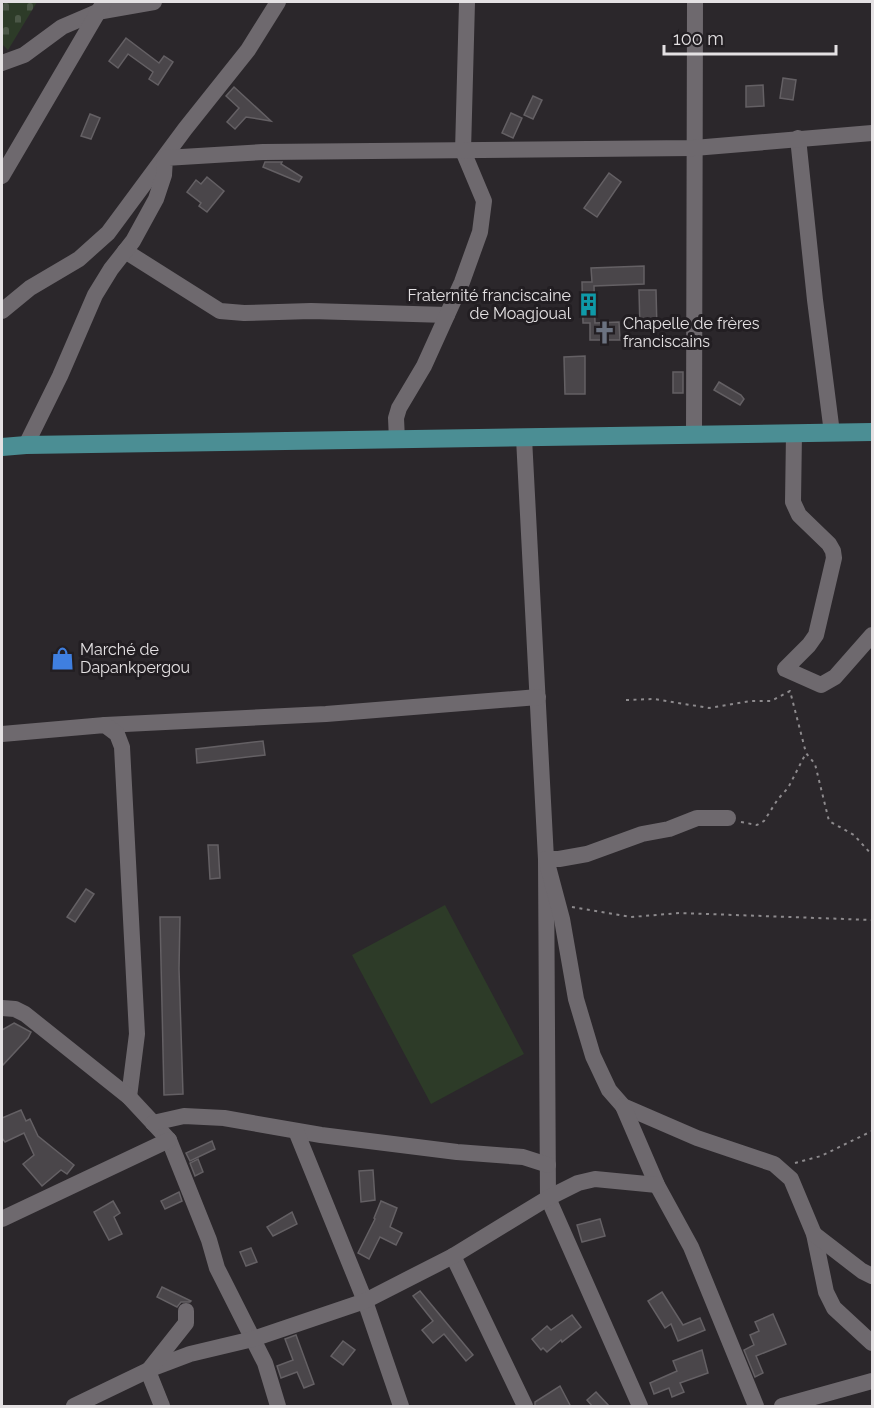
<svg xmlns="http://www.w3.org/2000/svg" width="874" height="1408" viewBox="0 0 874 1408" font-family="Raleway,sans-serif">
	<defs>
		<pattern id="cemetery-stones" width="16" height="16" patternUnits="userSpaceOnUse" patternTransform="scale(1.5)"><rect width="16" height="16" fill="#2d3b28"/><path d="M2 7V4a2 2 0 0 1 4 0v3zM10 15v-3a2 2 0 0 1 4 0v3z" fill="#4b5747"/></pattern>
	</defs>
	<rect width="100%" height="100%" fill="#2b272b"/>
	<path fill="#2d3b28" d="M445,905L524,1054L431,1104L352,955Z"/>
	<path fill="url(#cemetery-stones)" d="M2,2H37L8,50L2,44Z"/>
	<g fill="#4a464a" stroke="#646064" stroke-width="1.5">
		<path d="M126,38L159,63L164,56L173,62L158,85L149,79L153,72L128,54L118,68L109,61Z"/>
		<path d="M783,78L796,80L793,100L780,98Z"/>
		<path d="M763,85L764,106L746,107V86Z"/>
		<path d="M234,87L271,121L246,117L235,129L227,122L239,108L226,96Z"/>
		<path d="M533,96L542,100L533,119L524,115Z"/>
		<path d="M511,113L522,118L513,138L502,133Z"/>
		<path d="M90,114L100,118L91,139L81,136Z"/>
		<path d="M265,162H282L281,164L302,177L299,182L263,167Z"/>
		<path d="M609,173L621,182L597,217L584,208Z"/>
		<path d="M207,177L224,191L207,212L199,206L201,203L187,192L196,180L201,184Z"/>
		<path d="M644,266V284L594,286L595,323L619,322L620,340H590V323H583L582,282H592L591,268Z"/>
		<path d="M639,290H656L657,330H640Z"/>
		<path d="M585,356V394H565L564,357Z"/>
		<rect x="673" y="372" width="10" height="21"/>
		<path d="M719,382L741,395L744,399L740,405L714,390Z"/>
		<path d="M263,741L265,755L197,763L196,749Z"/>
		<path d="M208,845H218L220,878L210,879Z"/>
		<path d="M86,889L94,894L75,922L67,917Z"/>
		<path d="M160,917H180L179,969L183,1094L164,1095Z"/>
		<path d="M14,1023L31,1032L28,1038L2,1066V1030Z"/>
		<path d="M21,1110L26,1121L30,1119L38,1136L74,1165L67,1174L61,1170L42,1186L23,1164L34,1155L24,1133L5,1142L2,1138V1118Z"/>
		<path d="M212,1141L215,1149L190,1161L186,1153Z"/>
		<path d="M198,1159L203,1172L195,1176L190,1163Z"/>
		<path d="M373,1170L375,1200L361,1202L359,1171Z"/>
		<path d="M179,1192L182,1201L165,1209L161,1201Z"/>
		<path d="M113,1201L120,1213L114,1217L122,1234L109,1240L94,1212Z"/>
		<path d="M381,1201L397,1208L390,1227L402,1233L396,1245L380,1237L369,1259L358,1253L375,1219L374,1218Z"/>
		<path d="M292,1212L297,1224L273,1236L267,1227Z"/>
		<path d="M600,1219L605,1236L582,1242L577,1225Z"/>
		<path d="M251,1248L257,1262L246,1266L240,1252Z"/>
		<path d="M162,1287L191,1301L190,1302H181L177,1307L157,1297Z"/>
		<path d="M420,1291L473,1355L466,1361L444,1334L433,1343L422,1330L433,1321L413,1296Z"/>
		<path d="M662,1292L683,1325L700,1318L705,1330L678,1341L671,1324L665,1328L648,1301Z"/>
		<path d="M773,1314L786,1344L756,1356L763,1373L755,1377L744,1350L754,1345L750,1335L759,1331L755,1322Z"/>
		<path d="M572,1315L581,1327L562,1342L561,1340L547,1352L543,1348L541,1350L532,1339L547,1326L551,1330Z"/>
		<path d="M296,1335L314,1384L304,1388L297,1372L281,1378L277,1366L293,1360L285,1339Z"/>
		<path d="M343,1341L355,1350L343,1365L331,1356Z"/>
		<path d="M702,1350L708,1373L680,1383L684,1392L672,1397L669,1388L654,1394L650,1383L677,1371L673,1361Z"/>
		<path d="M560,1386L571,1407H535V1402Z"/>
		<path d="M596,1392L610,1407H593L587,1400Z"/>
	</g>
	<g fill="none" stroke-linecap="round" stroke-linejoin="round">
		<g stroke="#8d8a8d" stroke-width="2" stroke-dasharray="3 4.5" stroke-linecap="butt">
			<path d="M626,700L654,699L709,708L751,701H771L790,691L806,753L815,764L829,821L854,835L872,855"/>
			<path d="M741,822L757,825L764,821L778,799L788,788L806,753"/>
			<path d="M572,907L631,917L680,913L872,920"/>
			<path d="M795,1163L821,1156L872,1131"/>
		</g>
		<g stroke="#6e696e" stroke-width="16">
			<path d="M2,63L24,55L62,27L97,12L154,2"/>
			<path d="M798,138L815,300L832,433"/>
			<path d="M2,176L104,2"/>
			<path d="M125,251L220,311L244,313L311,311L447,315"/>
			<path d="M2,311L30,288L79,259L108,233L185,129L248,50L278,2"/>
			<path d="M794,433L793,502L799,515L829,544L833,551L834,558L816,635L809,645L785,669L821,685L835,677L872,635"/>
			<path d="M694,435L695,2"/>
			<path d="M524,438L546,859L548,1198L640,1406"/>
			<path d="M397,440L396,418L399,408L424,366L462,282L480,232L484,201L463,151L467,2"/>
			<path d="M26,445L60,376L95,295L111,269L133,241L156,199L164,175L165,158L263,152L694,148L872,133"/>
			<path d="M105,725L326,714L538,697"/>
			<path d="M2,734L105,725L117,734L122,747L137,1034L129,1097"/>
			<path d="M728,818H697L669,829L642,834L587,854L559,859H546L562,919L576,999L593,1056L609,1090L623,1106L697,1138L774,1164L791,1179L814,1234L826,1292L834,1308L872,1343"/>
			<path d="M2,1008L15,1009L25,1014L129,1097L169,1140L209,1240L217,1268L265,1363L278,1406"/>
			<path d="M623,1106L657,1185L691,1247L756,1406"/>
			<path d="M153,1123L184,1116L224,1118L321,1135L457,1152L523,1157L548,1165"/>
			<path d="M296,1131L365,1301L401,1406"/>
			<path d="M2,1219L169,1140"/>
			<path d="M814,1234L862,1271L872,1276"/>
			<path d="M453,1256L525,1406"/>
			<path d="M74,1406L153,1368L190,1354L253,1339L365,1301L453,1256L548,1198L578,1183L595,1179L657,1185"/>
			<path d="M162,1406L148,1371L186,1323V1311"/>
			<path d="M782,1406L872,1381"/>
		</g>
		<path stroke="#4b8e94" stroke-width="18" d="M2,447L26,445L872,432"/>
	</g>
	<defs>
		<symbol id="building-bare" viewBox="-9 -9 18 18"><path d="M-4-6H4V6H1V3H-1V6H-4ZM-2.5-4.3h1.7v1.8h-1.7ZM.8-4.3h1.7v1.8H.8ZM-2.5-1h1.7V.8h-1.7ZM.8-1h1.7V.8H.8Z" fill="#0f9aa8" stroke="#221e22" stroke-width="2.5" paint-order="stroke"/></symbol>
		<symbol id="church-bare" viewBox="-9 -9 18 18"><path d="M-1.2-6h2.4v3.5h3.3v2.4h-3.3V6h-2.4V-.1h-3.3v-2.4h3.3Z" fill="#6b7280" stroke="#221e22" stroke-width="2.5" paint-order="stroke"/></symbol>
		<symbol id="shop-bare" viewBox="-9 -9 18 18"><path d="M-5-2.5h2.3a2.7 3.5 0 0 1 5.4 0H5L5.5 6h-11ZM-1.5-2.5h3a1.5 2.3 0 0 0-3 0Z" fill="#3f7fe0" stroke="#221e22" stroke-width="2.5" paint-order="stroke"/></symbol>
	</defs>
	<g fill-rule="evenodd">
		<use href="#building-bare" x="572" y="288" width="33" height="33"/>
		<use href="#church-bare" x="588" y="316" width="33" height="33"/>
		<use href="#shop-bare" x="46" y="642" width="33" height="33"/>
	</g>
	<g text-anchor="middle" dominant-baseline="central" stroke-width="6" stroke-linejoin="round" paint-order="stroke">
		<g font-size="16" fill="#e4e1e3" stroke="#221e22" text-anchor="start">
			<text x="571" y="295" text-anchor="end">Fraternité franciscaine<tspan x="571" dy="18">de Moagjoual</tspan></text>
			<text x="623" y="323">Chapelle de frères<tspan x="623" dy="18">franciscains</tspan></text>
			<text x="80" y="649">Marché de<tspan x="80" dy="18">Dapankpergou</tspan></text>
		</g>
	</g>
	<rect width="874" height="1408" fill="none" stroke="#e4e1e3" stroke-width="6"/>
	<path d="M664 45v9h172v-9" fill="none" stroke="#e4e1e3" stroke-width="3"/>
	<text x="673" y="45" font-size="18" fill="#e4e1e3" stroke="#221e22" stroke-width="4.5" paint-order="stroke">100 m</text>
</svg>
